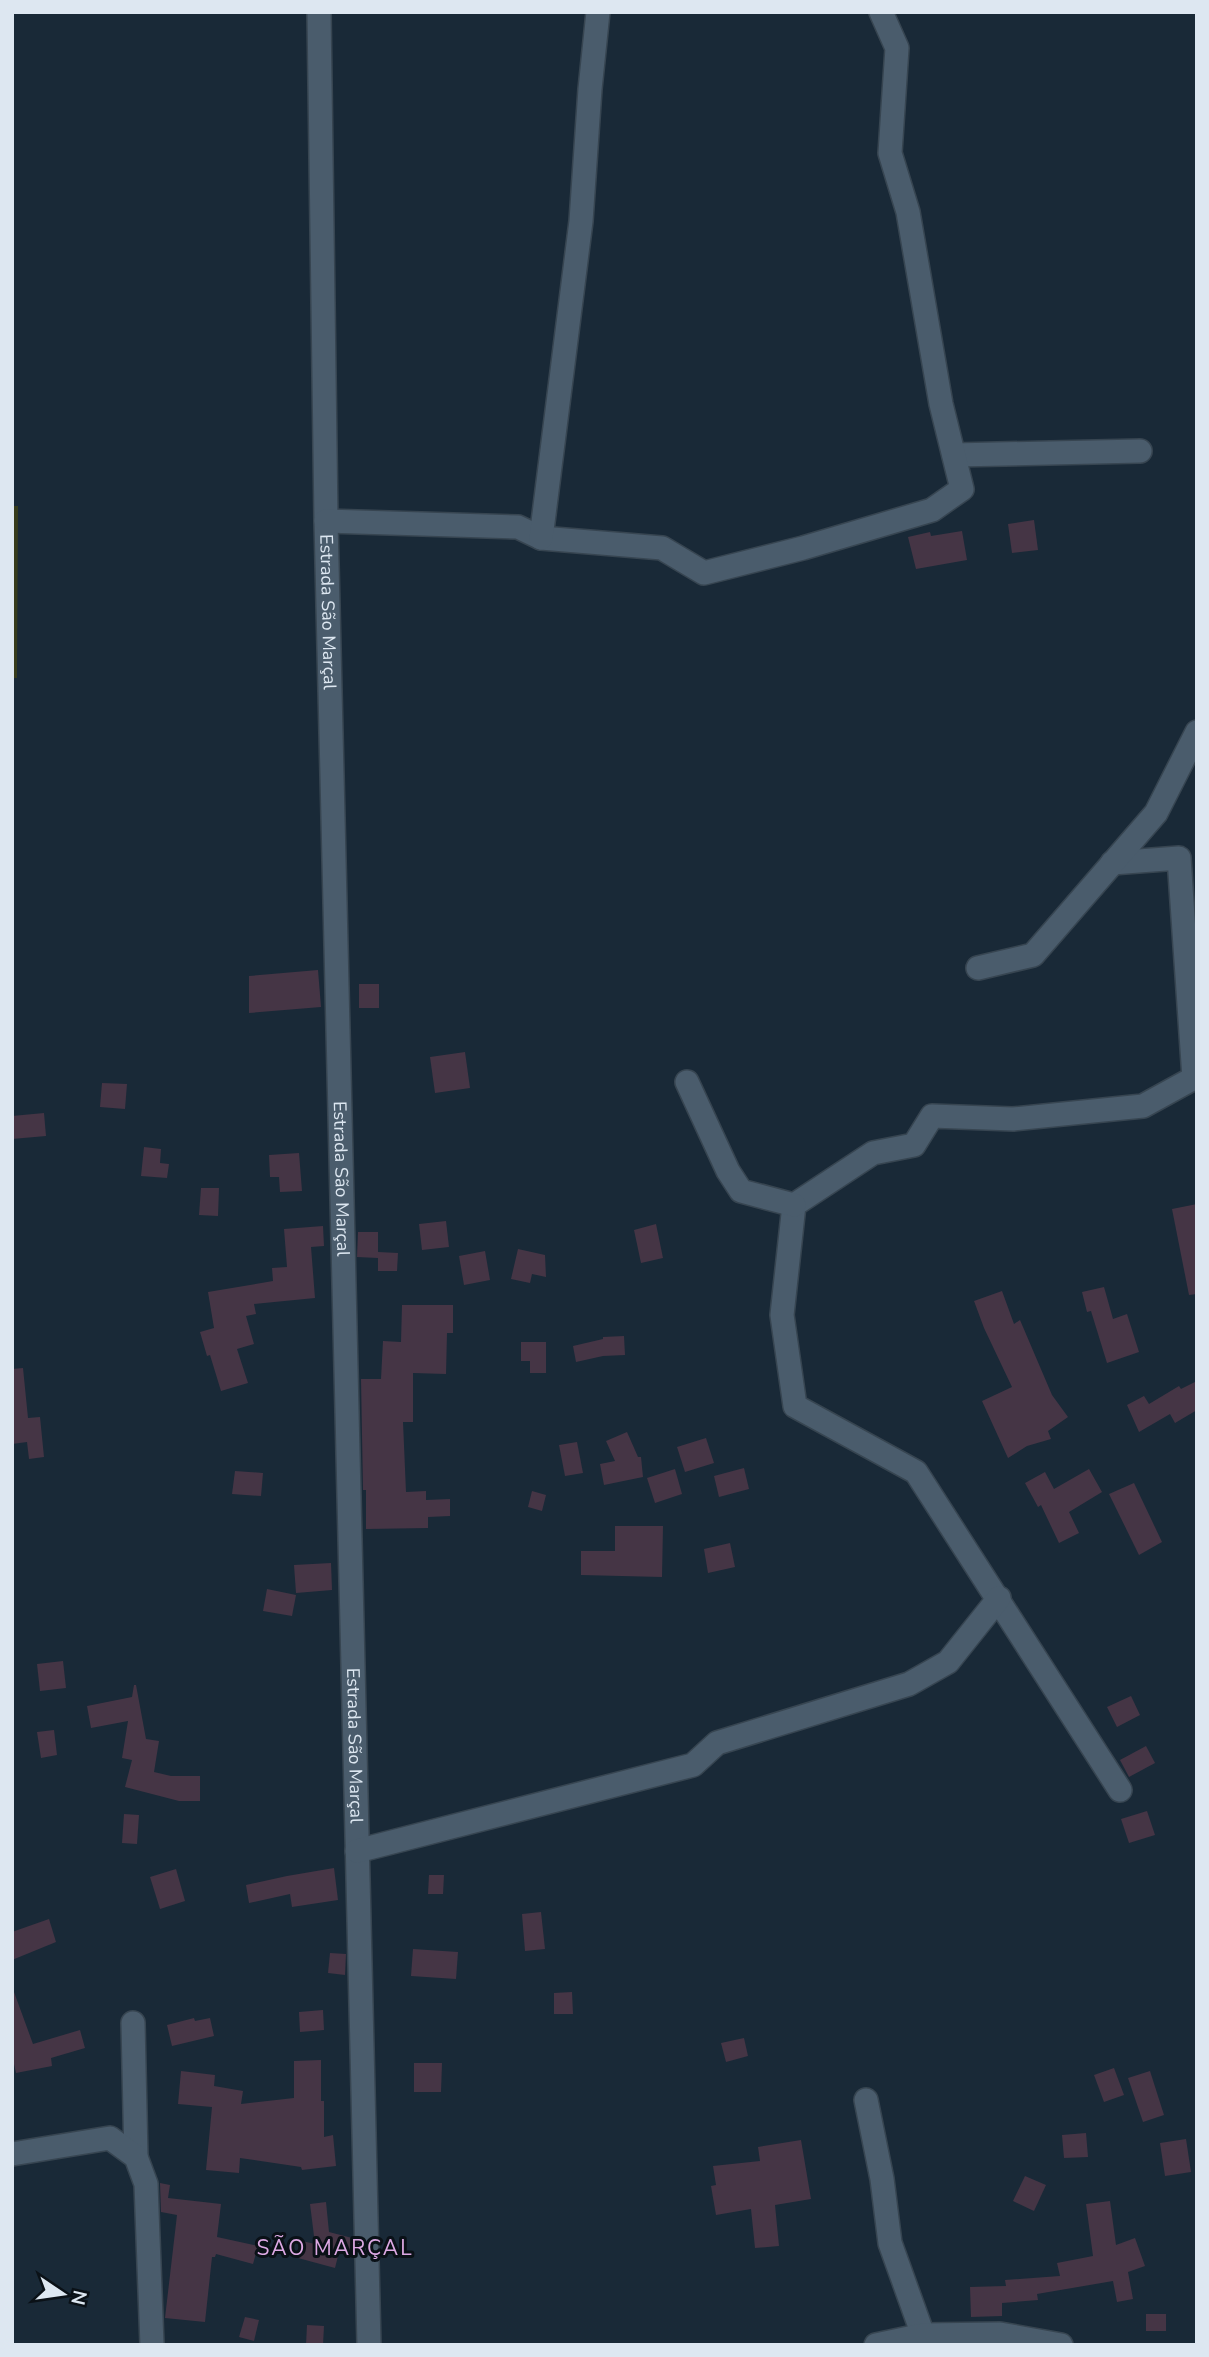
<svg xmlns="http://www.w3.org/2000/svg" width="1209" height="2357" viewBox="0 0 1209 2357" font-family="'Nunito Sans',sans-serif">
	<rect width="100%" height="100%" fill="#192937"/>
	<path fill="#363b1b" d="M12,506H18L17,678H12Z"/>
	<g fill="#453545">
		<path d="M1034,520L1038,550L1012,553L1008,524Z"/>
		<path d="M962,531L967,560L916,569L908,537L930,532L931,536Z"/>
		<path d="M318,970L321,1007L249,1013V976Z"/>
		<rect x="359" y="984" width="20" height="24"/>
		<path d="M465,1052L470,1088L435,1093L430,1057Z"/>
		<path d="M102,1083L127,1084L125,1109L100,1107Z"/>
		<path d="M44,1113L46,1136L12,1139V1116Z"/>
		<path d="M144,1147L161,1149L160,1163L169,1164L167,1178L141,1176Z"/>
		<path d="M299,1153L302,1191L280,1192L279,1177H270L269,1155Z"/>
		<path d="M201,1188H219L218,1216L199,1215Z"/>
		<path d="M1197,1204V1294L1189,1295L1172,1209Z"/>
		<path d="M446,1221L449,1247L422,1250L419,1224Z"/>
		<path d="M656,1224L663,1258L641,1263L634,1230Z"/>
		<path d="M323,1226L324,1246L311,1247L315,1298L254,1304L256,1314L246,1316L254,1344L237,1349L248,1383L221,1391L210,1355L207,1356L200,1332L214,1328L208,1292L273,1281L272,1268L287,1267L284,1229Z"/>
		<path d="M358,1232H378V1258L357,1257Z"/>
		<path d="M518,1249L545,1255L546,1277L532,1274L530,1283L511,1279Z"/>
		<path d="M485,1251L490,1280L464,1285L459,1256Z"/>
		<path d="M378,1252L398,1253L397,1271H378Z"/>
		<path d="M1104,1287L1113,1319L1127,1314L1139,1352L1107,1363L1091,1311L1087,1312L1082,1292Z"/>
		<path d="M1002,1291L1014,1324L1020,1320L1052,1395L1068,1417L1048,1431L1051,1439L1027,1446L1008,1458L982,1401L1012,1387L984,1328L974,1301Z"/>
		<path d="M402,1305H453V1333H447L446,1374L413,1373V1422H403L406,1492L426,1491V1500L450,1499V1516L428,1517V1528L366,1529V1490H363L361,1379H381L383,1341L401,1342Z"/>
		<path d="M624,1336L625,1355L603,1356L576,1362L573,1346L603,1339V1337Z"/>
		<path d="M521,1342H546V1373H530V1361H521Z"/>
		<path d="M23,1368L28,1418L40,1417L44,1457L29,1459L27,1442L12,1444V1369Z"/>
		<path d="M1197,1381V1410L1175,1423L1170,1414L1139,1432L1127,1405L1144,1396L1149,1404L1179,1386L1181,1389Z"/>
		<path d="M627,1432L638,1457H641L643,1477L604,1485L600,1464L615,1461L606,1441Z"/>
		<path d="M706,1438L714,1463L685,1472L677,1447Z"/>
		<path d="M577,1442L583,1473L565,1476L559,1445Z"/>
		<path d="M744,1468L749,1489L719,1497L714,1476Z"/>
		<path d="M675,1469L682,1494L655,1503L647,1478Z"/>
		<path d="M1089,1469L1102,1492L1069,1512L1079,1533L1059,1543L1041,1505L1038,1507L1025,1483L1045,1472L1054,1489Z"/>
		<path d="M235,1471L263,1473L261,1496L232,1494Z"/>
		<path d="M1134,1483L1162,1542L1139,1555L1109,1494Z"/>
		<path d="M532,1491L546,1495L542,1511L528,1507Z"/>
		<path d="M615,1526H663L662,1577L581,1575V1551H615Z"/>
		<path d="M730,1543L735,1567L708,1573L704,1549Z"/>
		<path d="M331,1563L332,1590L296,1593L294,1565Z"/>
		<path d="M267,1589L296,1595L292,1616L263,1611Z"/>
		<path d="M63,1661L66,1688L40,1691L37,1664Z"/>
		<path d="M134,1685H136L146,1739L159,1741L154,1772L171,1776H200V1801H179L125,1787L132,1760L122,1758L128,1721L91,1728L87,1706L132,1697Z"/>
		<path d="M1131,1696L1140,1715L1117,1727L1107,1707Z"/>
		<path d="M54,1730L57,1755L41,1758L37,1732Z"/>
		<path d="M1146,1746L1155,1763L1129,1777L1120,1760Z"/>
		<path d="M1147,1811L1155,1835L1129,1843L1121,1819Z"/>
		<path d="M124,1814L139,1815L137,1844L122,1843Z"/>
		<path d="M334,1868L338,1900L292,1907L290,1894L249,1903L246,1885L287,1876Z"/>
		<path d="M176,1869L185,1901L160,1909L150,1877Z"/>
		<path d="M429,1875H444L443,1894H428Z"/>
		<path d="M541,1912L545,1949L525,1951L522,1914Z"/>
		<path d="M49,1919L56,1942L12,1960V1932Z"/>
		<path d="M413,1949L458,1952L456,1979L411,1976Z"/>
		<path d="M330,1953L346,1954L345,1975L328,1973Z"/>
		<path d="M14,1992L33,2044L80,2030L85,2048L51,2058L52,2066L16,2073L12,2055V1993Z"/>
		<path d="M572,1992L573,2014H554V1993Z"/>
		<path d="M323,2010L324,2030L300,2032L299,2012Z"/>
		<path d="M194,2018L195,2021L210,2018L214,2036L172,2046L167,2025Z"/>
		<path d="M744,2038L748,2056L726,2062L721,2043Z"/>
		<path d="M321,2060V2101H324V2137L333,2135L336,2166L302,2170L301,2167L240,2158L239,2173L206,2170L212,2107L178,2104L181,2071L215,2075L214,2086L243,2091L241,2104L294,2098V2061Z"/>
		<path d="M414,2063H442L441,2092H414Z"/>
		<path d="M1114,2068L1124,2095L1104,2102L1094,2075Z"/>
		<path d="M1150,2071L1164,2115L1143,2122L1128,2078Z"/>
		<path d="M1086,2133L1088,2157L1064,2158L1062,2135Z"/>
		<path d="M1186,2139L1191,2172L1165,2176L1160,2143Z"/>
		<path d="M801,2140L811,2199L775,2205L779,2246L755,2248L751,2209L716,2215L711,2186L716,2185L713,2166L760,2161L758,2147Z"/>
		<path d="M1025,2176L1046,2185L1034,2211L1013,2201Z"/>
		<path d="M160,2183L170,2185L168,2198L221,2204L217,2237L258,2246L253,2264L216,2254L215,2257H212L205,2322L165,2318L177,2215L161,2212Z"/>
		<path d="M1110,2201L1116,2245L1135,2238L1145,2266L1128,2272L1133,2299L1117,2302L1113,2281L1037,2294L1038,2300L1002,2303V2316L971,2317L970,2287L1006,2286L1005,2280L1060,2276L1057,2263L1093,2256L1086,2204Z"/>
		<path d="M326,2202L329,2232L352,2238L349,2254L339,2252L335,2268L298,2258L302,2241L315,2244L310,2204Z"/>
		<rect x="1146" y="2314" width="20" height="17"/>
		<path d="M245,2317L259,2320L254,2341L239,2337Z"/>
		<path d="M307,2325L324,2326L323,2345H306Z"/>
	</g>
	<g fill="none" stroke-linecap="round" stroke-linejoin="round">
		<defs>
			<g id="minor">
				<path id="s1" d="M319,12L326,521L369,2345"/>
				<path d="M954,455L1140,451"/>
				<path d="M326,521L518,527L541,538L662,548L704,573L803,548L932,510L962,489L941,404L908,212L890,153L897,48L881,12"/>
				<path d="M541,538L581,221L590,89L598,12"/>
				<path d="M1112,863L1179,858L1194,1078L1143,1106L1013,1119L932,1116L914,1145L873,1153L794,1205L782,1315L795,1406L916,1472L1120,1790"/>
				<path d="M978,968L1033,955L1156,813L1197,732"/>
				<path d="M687,1082L728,1171L741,1191L794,1205"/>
				<path d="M357,1851L693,1765L717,1743L909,1684L948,1662L999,1598"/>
				<path d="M133,2023L136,2157"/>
				<path d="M866,2100L882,2179L890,2243L923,2335"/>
				<path d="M12,2154L110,2138L136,2157L146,2184L152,2345"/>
				<path d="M876,2345L923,2335L1000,2334L1061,2345"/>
			</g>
		</defs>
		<use href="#minor" stroke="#374551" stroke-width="26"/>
		<use href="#minor" stroke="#4a5c6c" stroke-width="23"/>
	</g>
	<g text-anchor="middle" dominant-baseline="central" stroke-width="6" stroke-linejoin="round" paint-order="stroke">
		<g font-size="18" fill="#dde7f1" stroke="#0a1117">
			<text stroke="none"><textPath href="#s1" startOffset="600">Estrada São Marçal</textPath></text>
			<text stroke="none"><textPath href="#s1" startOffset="1167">Estrada São Marçal</textPath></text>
			<text stroke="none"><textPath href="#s1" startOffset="1734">Estrada São Marçal</textPath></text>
		</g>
		<g font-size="21" letter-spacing="2" fill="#dda9e4" stroke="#0a1117">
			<text x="335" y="2248">SÃO MARÇAL</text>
		</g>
	</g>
	<rect width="1209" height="2357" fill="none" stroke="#dde7f1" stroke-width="28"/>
	<g transform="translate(63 2294) rotate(103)" stroke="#0a1117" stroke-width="5" paint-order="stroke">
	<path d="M0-5L12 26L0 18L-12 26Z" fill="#dde7f1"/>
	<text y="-10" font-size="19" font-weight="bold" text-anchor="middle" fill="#dde7f1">N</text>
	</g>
</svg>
